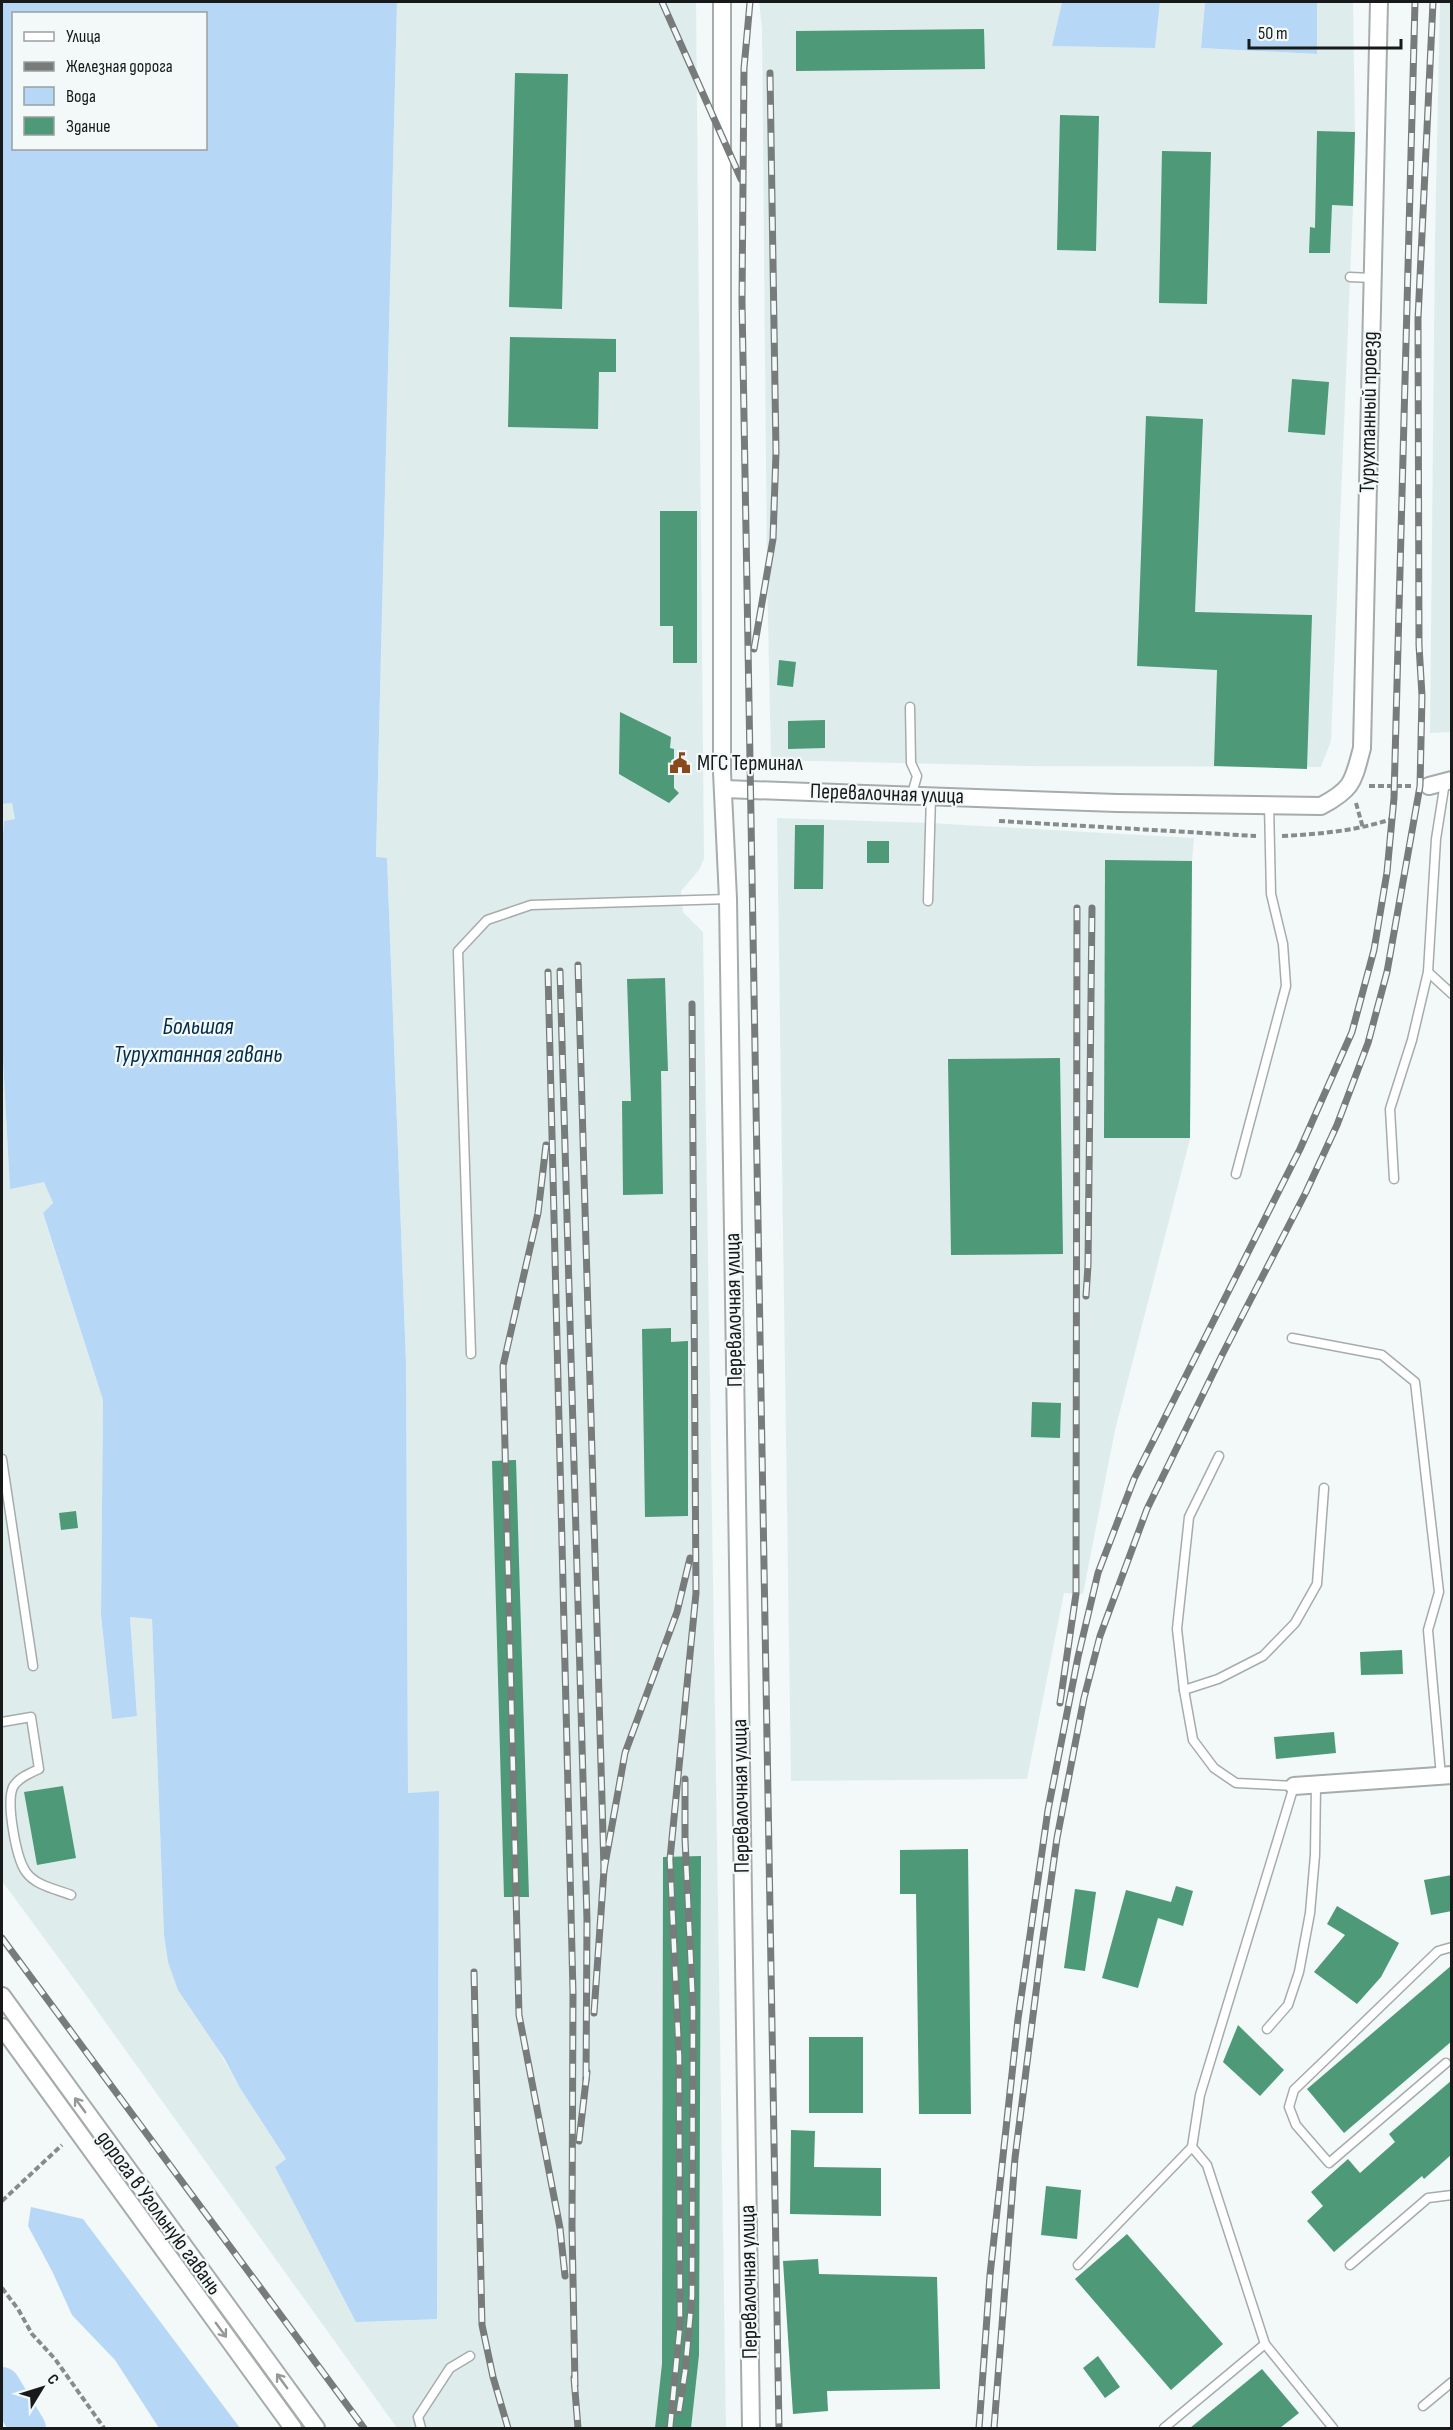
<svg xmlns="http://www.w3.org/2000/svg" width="1453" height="2430" viewBox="0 0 1453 2430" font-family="'Sofia Sans Condensed',sans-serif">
	<rect width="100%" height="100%" fill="#f2f9f8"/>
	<g fill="#deedec">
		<path d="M397,2H696L704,859L699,870L681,891L683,912L703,932L726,2428H397L83,1991L2,1881V1042L10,1188L44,1181L53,1204L43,1214L103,1400L101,1615L112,1719L137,1715L130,1617L152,1618L164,1935L168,1962L240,2088L286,2159L276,2167L437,2319L439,1792L408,1793L406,1363L387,858H376Z"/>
		<path d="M759,2H1062L1052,46L1155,47L1160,2H1205L1201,48L1316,54L1317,2H1353L1355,132L1353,206L1331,741L1321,767L1024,766L771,760L767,574L762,28Z"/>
		<path d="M1440,2H1452V732L1430,733L1435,239Z"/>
		<path d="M12,803L15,819L4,822L2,848V804Z"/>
		<path d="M777,818L930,823L1194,838L1192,861L1190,1139L1115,1430L1083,1594L1064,1593L1027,1779L791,1781Z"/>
	</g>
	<g fill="#b7d7f6" fill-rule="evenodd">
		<path d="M2,2H397L376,857L387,858L406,1363L408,1793L439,1791L437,2319L356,2322L275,2167L286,2159L240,2088L224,2058L178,1990L168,1962L164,1935L152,1619L130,1617L137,1716L112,1719L101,1615L103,1400L43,1213L53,1203L44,1182L10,1189L2,1042V848L4,821L15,819L12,803L2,804ZM14,14H206V148H14Z"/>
		<path d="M1062,2H1160L1155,48L1052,46Z"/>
		<path d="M1205,2H1317V54L1201,48Z"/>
		<path d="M31,2207L83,2219L240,2428H159L115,2360L72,2315L52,2271L28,2226Z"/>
	</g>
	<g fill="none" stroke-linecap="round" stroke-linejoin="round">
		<path stroke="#b7d7f6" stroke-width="36" d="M2,2385L28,2428"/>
	</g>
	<g fill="#4e9978">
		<path d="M984,29L985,69L796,71V31Z"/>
		<path d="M515,73L568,74L562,309L509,307Z"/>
		<path d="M1060,115L1099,116L1096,251L1057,250Z"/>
		<path d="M1317,131L1355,132L1353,206L1332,205L1330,253H1309L1310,227L1315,228Z"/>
		<path d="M1162,151L1211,152L1207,304L1159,303Z"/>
		<path d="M510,337L616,339V372H599L598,429L508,427Z"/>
		<path d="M1292,379L1329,382L1325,435L1288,432Z"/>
		<path d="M1146,416L1203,419L1195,612L1312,615L1307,769L1214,766L1217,670L1137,666Z"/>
		<path d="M660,511H697V663H673V626H660Z"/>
		<path d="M779,660L796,662L793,687L777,685Z"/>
		<path d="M620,712L671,737L670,748L674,749V788L679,793L669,803L619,774Z"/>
		<path d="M825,720V748L788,749V721Z"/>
		<path d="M795,825H824L823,889H794Z"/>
		<rect x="867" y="841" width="22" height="22"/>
		<path d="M1105,860L1192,861L1190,1138H1104Z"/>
		<path d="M665,978L668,1071H661L663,1194L623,1195L622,1101H631L627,979Z"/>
		<path d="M1060,1058L1063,1254L951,1255L948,1059Z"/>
		<path d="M671,1328V1342L688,1341V1516L645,1517L642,1329Z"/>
		<path d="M1032,1402L1061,1403L1060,1438L1031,1437Z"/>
		<path d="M516,1460L529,1897H504L492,1461Z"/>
		<path d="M76,1511L78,1528L61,1530L59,1513Z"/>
		<path d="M1402,1650L1403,1674L1361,1675L1360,1652Z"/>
		<path d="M1334,1732L1336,1753L1276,1759L1274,1737Z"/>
		<path d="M63,1786L76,1858L37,1865L24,1792Z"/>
		<path d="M968,1849L971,2114H919L916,1894H900V1850Z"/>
		<path d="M701,1856L699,2355L691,2428H655L662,2364L663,1857Z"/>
		<path d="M1452,1875V1911L1431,1915L1424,1880Z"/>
		<path d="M1176,1886L1193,1891L1183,1926L1158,1918L1138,1988L1102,1978L1126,1890L1171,1902Z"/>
		<path d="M1075,1889L1096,1892L1085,1971L1064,1968Z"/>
		<path d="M1337,1906L1399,1943L1381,1977L1357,2004L1314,1972L1345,1935L1327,1924Z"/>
		<path d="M1452,1965V2041L1344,2133L1307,2089Z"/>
		<path d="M1238,2025L1284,2070L1260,2096L1223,2062Z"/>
		<rect x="809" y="2037" width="54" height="76"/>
		<path d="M1452,2080V2154L1424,2179L1422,2176L1334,2252L1307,2221L1323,2206L1311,2192L1348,2159L1360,2173L1395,2142L1389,2134Z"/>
		<path d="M791,2130L815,2131L814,2167L881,2168V2216L790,2214Z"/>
		<path d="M1046,2186L1081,2190L1077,2239L1041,2235Z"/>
		<path d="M1127,2234L1223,2344L1171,2390L1075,2279Z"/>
		<path d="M818,2259L819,2274L937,2277L940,2389L827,2391L828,2411L793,2414L783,2261Z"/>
		<path d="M1098,2356L1120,2387L1105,2398L1083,2368Z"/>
		<path d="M1262,2369L1299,2413L1280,2428H1190Z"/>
	</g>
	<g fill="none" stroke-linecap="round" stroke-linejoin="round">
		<defs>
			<g id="lane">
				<path d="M1350,277L1372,278"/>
				<path d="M910,707L911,763L917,776L912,794"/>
				<path d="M928,901L931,795"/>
				<path d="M1428,972L1452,994"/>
				<path d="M1236,1174L1286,986L1283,944L1271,894L1269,805"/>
				<path d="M1394,1179L1390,1109L1412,1040L1428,972L1436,839L1445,782"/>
				<path d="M1292,1338L1382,1355L1415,1382L1439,1592L1428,1630L1441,1776"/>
				<path d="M471,1354L458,951L487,920L531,905L728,899"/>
				<path d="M1219,1456L1189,1517L1177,1629L1184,1690L1193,1740L1214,1768L1236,1783L1294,1786L1200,2095L1192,2147L1207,2165L1265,2344L1333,2428"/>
				<path d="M2,1459L33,1666"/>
				<path d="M1184,1690L1218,1679L1263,1656L1295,1623L1317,1584L1324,1488"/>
				<path d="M2,1722L31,1717L39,1769C30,1773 18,1778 13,1787C6,1803 16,1858 26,1872C36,1886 56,1889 71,1895"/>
				<path d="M1267,2029L1288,2005L1299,1972L1310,1913L1315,1855L1316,1785"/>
				<path d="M1446,2063L1329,2163L1296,2125L1289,2107L1294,2090L1438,1951L1452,1947"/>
				<path d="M1078,2265L1192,2147"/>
				<path d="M1350,2265L1428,2198L1452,2195"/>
				<path d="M1423,2406L1452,2382"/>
				<path d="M421,2428L418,2417L450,2368L470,2356"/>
				<path d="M1164,2428L1265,2344"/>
			</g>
			<g id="street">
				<path d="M722,2V772L728,899L751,2428"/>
				<path d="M1429,786L1452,780"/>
				<path d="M724,789L1117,803L1321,806C1353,789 1353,782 1362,748L1379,2"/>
				<path d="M1294,1786L1452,1775"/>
				<path d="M2,1996L316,2428"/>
				<path d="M2,2027L293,2428"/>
			</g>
		</defs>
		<use href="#lane" stroke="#a6acac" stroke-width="11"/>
		<use href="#street" stroke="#a6acac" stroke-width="20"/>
		<g stroke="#878c8b" stroke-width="4" stroke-dasharray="6 3" stroke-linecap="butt">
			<path d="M1369,786H1413"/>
			<path d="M1356,803L1363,828"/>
			<path d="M999,821L1256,836"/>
			<path d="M1282,836C1320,834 1355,831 1392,819"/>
			<path d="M2,2201L62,2145"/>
			<path d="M2,2288L18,2309L32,2334L55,2359L104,2428"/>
		</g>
		<use href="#lane" stroke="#fff" stroke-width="8"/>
		<use href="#street" stroke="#fff" stroke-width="16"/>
		<defs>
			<g id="rail">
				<path d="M662,2L741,179"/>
				<path d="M750,2L744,68L742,301L779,2428"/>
				<path d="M754,649L773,539L776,452L770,73"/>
				<path d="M578,965L604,1870"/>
				<path d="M560,971L587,1920L586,2080"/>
				<path d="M548,972L573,1993L572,2227L575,2385"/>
				<path d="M546,1145L538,1213L503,1366L519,2015L560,2228L565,2276"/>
				<path d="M1086,1296L1088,1265L1092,908"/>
				<path d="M1060,1703L1076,1594L1077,908"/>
				<path d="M2,1938L364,2428"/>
				<path d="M474,1972L482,2325L493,2377L508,2428"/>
				<path d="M594,2013L604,1870L625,1753L677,1612L690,1558"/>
				<path d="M579,2141L587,2072"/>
				<path d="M574,2378L578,2428"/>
				<path d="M679,2411L685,2372L692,2296L693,2009L685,1839V1779"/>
				<path d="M670,2428L680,2325L679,2056L670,1859L696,1593L692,1004"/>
				<path d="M979,2428L990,2275L1018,2019L1048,1810L1078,1657L1098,1573L1134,1479L1300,1149L1352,1032L1374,950L1387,872L1394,798L1415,2"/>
				<path d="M994,2428L1015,2158L1041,1952L1057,1838L1084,1698L1100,1636L1147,1509L1222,1355L1306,1192L1337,1125L1368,1043L1387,972L1420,786L1422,696L1419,645L1418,319L1433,2"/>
			</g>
		</defs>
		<use href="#rail" stroke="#777b7a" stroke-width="7"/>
		<use href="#rail" stroke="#f2f9f8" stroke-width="4.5" stroke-dasharray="14" stroke-linecap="butt"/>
	</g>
	<defs><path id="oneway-shaft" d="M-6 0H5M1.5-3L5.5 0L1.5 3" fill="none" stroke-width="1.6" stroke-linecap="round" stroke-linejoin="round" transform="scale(1.5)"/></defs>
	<g stroke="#979898">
		<use href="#oneway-shaft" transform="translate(80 2105) rotate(-126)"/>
		<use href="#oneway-shaft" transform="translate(221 2330) rotate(54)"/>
		<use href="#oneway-shaft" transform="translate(282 2381) rotate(-126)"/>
	</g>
	<defs>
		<symbol id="civic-bare" viewBox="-9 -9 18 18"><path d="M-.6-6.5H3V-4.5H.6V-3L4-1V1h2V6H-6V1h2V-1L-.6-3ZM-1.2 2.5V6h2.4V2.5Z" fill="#8a4719" stroke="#f2f9f8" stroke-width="2.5" paint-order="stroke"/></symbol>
	</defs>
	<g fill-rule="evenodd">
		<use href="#civic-bare" x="665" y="748" width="30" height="30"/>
	</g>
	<g text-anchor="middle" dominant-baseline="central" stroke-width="4.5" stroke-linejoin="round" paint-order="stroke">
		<g font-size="22" fill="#181a1a" stroke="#f2f9f8">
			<text transform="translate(1369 412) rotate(-89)">Турухтанный проезд</text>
			<text transform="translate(887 794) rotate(2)">Перевалочная улица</text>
			<text transform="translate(734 1310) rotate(-91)">Перевалочная улица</text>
			<text transform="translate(741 1796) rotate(-91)">Перевалочная улица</text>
			<text transform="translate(159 2213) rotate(54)">дорога в Угольную гавань</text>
			<text transform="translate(749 2282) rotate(-91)">Перевалочная улица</text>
		</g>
		<g font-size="22" fill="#181a1a" stroke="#f2f9f8" text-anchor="start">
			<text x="697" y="763">МГС Терминал</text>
		</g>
		<g font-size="24" font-style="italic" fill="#022c4c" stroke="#f2f9f8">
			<text x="198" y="1026">Большая<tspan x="198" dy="28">Турухтанная гавань</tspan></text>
		</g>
	</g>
	<rect width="1453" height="2430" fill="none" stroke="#181a1a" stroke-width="6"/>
	<rect x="12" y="12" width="195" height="138" fill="#f2f9f8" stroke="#9ba09f" stroke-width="1.5"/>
	<rect x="24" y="32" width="30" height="9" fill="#ffffff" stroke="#9ba09f" stroke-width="1.5"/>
	<text x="66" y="42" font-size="18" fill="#181a1a">Улица</text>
	<rect x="24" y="62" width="30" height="9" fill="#777b7a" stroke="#9ba09f" stroke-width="1.5"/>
	<text x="66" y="72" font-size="18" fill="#181a1a">Железная дорога</text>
	<rect x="24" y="87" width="30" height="18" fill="#b7d7f6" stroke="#9ba09f" stroke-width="1.5"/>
	<text x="66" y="102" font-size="18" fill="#181a1a">Вода</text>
	<rect x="24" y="117" width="30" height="18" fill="#4e9978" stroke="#9ba09f" stroke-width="1.5"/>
	<text x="66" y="132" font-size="18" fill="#181a1a">Здание</text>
	<g transform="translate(42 2388) rotate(52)" stroke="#f2f9f8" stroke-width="4.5" paint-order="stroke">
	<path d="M0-4.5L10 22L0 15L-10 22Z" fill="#181a1a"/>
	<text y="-9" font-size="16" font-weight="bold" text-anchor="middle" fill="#181a1a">С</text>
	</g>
	<path d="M1249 39v9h152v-9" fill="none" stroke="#181a1a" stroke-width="3"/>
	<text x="1258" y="39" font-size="18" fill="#181a1a" stroke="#f2f9f8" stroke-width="4.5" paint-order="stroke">50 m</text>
</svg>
